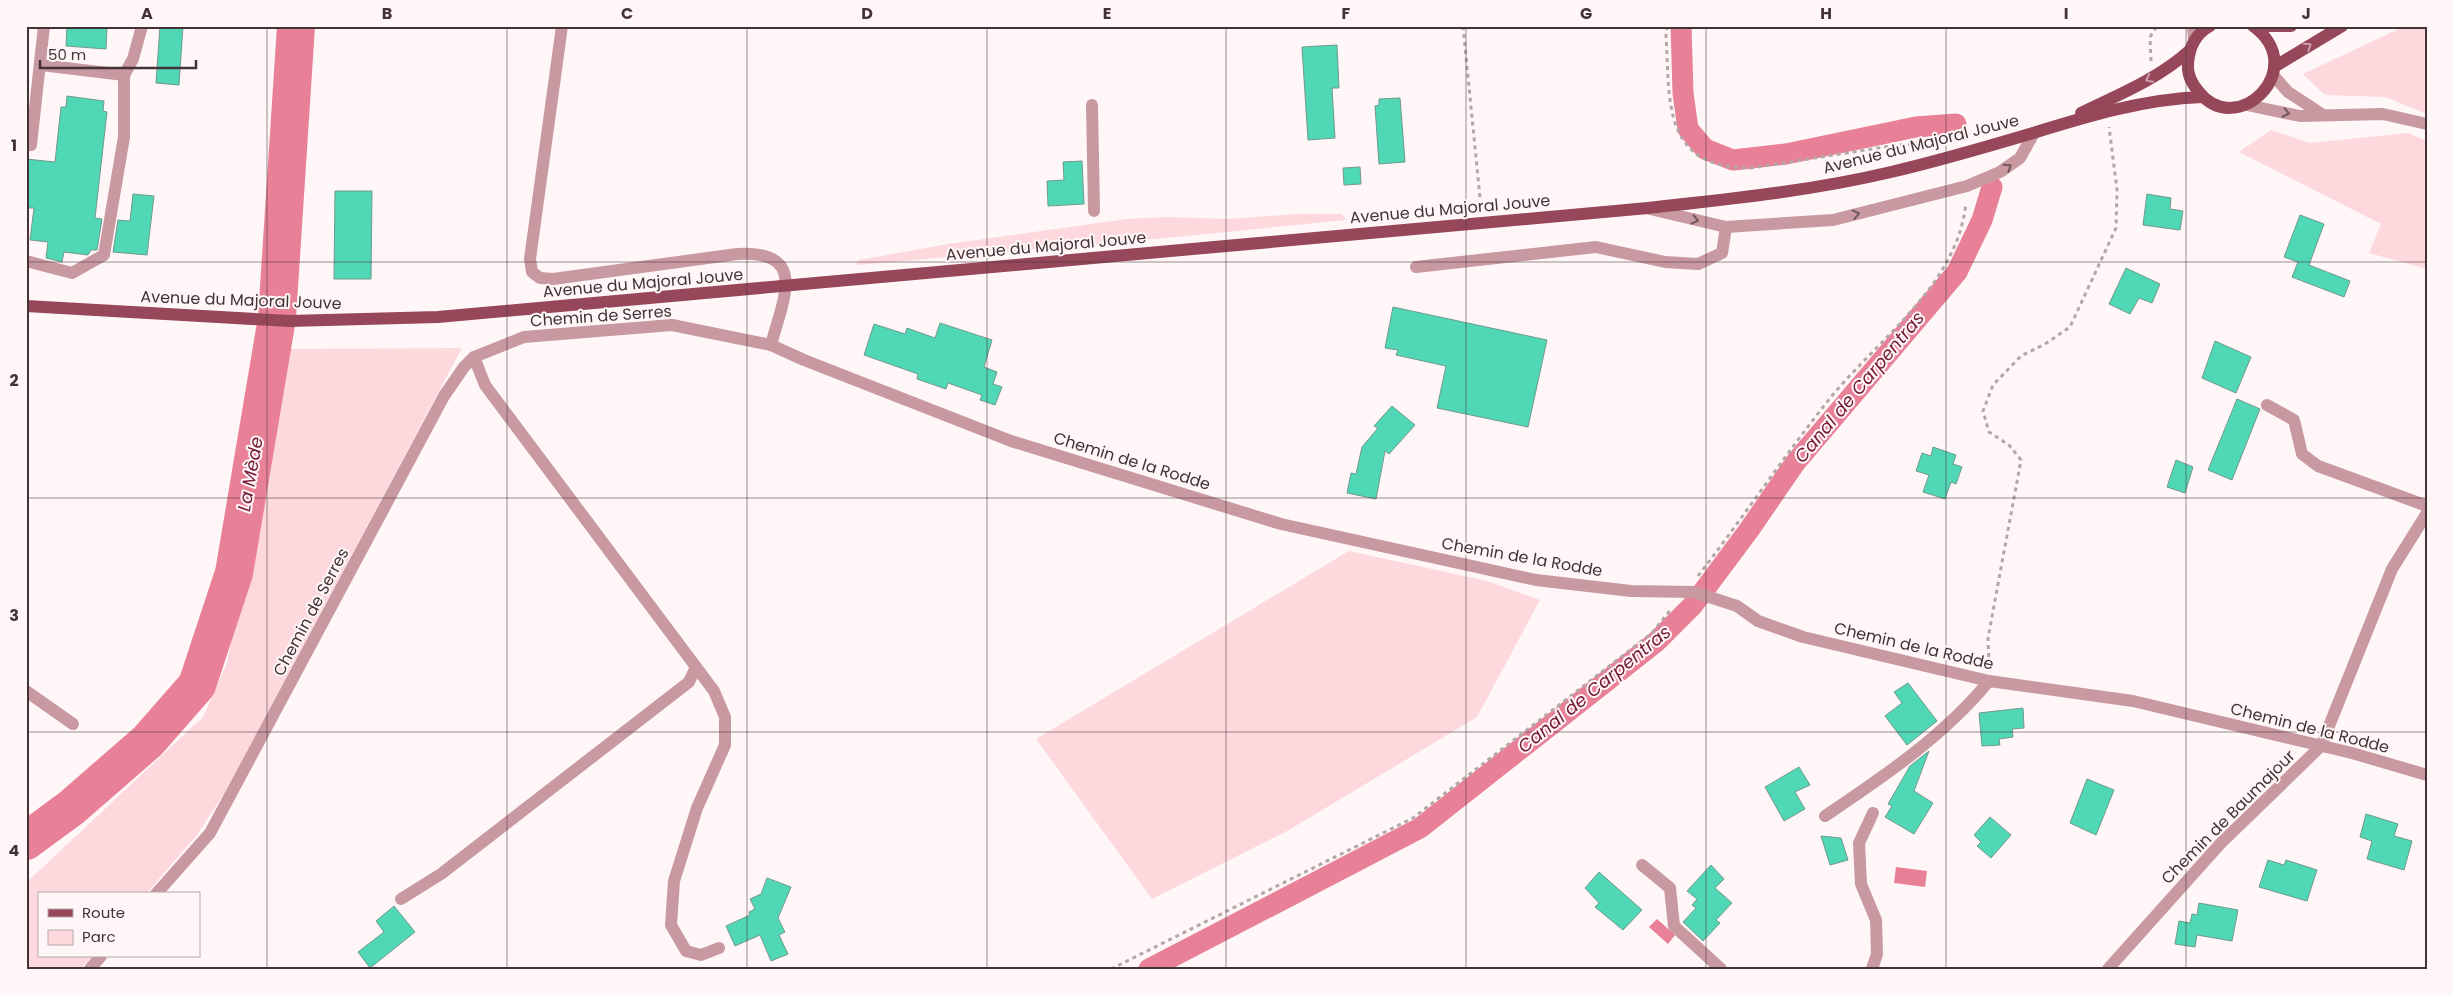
<svg xmlns="http://www.w3.org/2000/svg" width="2453" height="995" viewBox="0 0 2453 995" font-family="Poppins,sans-serif">
	<rect width="100%" height="100%" fill="#fff6f7"/>
	<g fill="#fdd9de">
		<path d="M2405,26H2427V114L2385,97L2325,95L2303,74Z"/>
		<path d="M2271,130L2310,143L2408,133L2427,141V269L2369,253L2381,224L2239,152Z"/>
		<path d="M1298,214H1342L1346,220L1166,238L857,265L856,263L859,260L948,244L1127,219L1167,217L1228,219Z"/>
		<path d="M462,348L225,792L197,835L146,894H39V956H92L80,969H26V883L203,717L227,663L286,349Z"/>
		<path d="M1349,551L1487,581L1540,600L1477,717L1289,830L1152,899L1036,739Z"/>
	</g>
	<g fill="#e88197">
		<path d="M1896,867L1927,871L1925,887L1894,883Z"/>
		<path d="M1657,919L1675,935L1668,944L1649,927Z"/>
	</g>
	<g fill="none" stroke-linecap="round" stroke-linejoin="round">
		<g stroke="#e88197" stroke-width="21">
			<path d="M1681,26L1683,93L1688,129L1705,149L1733,160L1786,154L1916,127L1956,124"/>
			<path d="M1149,969L1420,828L1656,642L1693,605L1749,530L1795,463L1957,272L1982,220L1992,187"/>
		</g>
		<path stroke="#e88197" stroke-width="38" d="M26,841L71,808L148,741L197,685L234,573L277,318L296,26"/>
	</g>
	<g fill="#50d7b5" stroke="#70998c">
		<path d="M67,26H107L106,49L66,46Z"/>
		<path d="M160,26H183L179,85L156,83Z"/>
		<path d="M1337,45L1339,88H1332L1335,138L1308,140L1302,47Z"/>
		<path d="M67,96L104,101L103,111L107,112L95,218L102,219L97,250H91L88,255L64,252L62,262L46,258L48,242L30,240L34,208H26V159L55,162L61,107H66Z"/>
		<path d="M1400,98L1405,162L1379,164L1375,106L1379,105V99Z"/>
		<path d="M1082,161L1084,204L1048,206L1047,181L1064,180L1063,162Z"/>
		<path d="M1360,167L1361,184L1344,185L1343,168Z"/>
		<path d="M335,191H372L371,279H334Z"/>
		<path d="M133,194L154,196L147,255L113,252L118,220L130,221Z"/>
		<path d="M2147,194L2171,198L2170,209L2183,211L2180,230L2143,225Z"/>
		<path d="M2300,215L2324,224L2309,265L2350,281L2344,297L2292,277L2298,262L2284,257Z"/>
		<path d="M2126,268L2160,284L2152,303L2139,298L2130,314L2109,304Z"/>
		<path d="M1393,307L1547,340L1528,427L1437,408L1446,366L1396,355L1398,350L1385,348Z"/>
		<path d="M940,323L992,340L984,367L997,372L993,384L1002,387L995,405L980,400L982,395L948,383L946,389L917,379L918,374L864,355L874,324L905,334L907,328L935,338Z"/>
		<path d="M2215,341L2251,357L2236,393L2202,378Z"/>
		<path d="M2237,399L2260,409L2232,480L2208,470Z"/>
		<path d="M1392,406L1415,425L1389,454L1385,451L1376,499L1347,493L1351,473L1356,474L1362,447L1378,428L1374,426Z"/>
		<path d="M1933,447L1956,455L1953,464L1962,467L1956,484L1951,482L1945,499L1923,492L1929,475L1916,471L1922,453L1931,456Z"/>
		<path d="M2176,460L2193,467L2185,493L2167,487Z"/>
		<path d="M1908,683L1937,721L1907,745L1885,716L1902,703L1894,692Z"/>
		<path d="M2023,708L2024,728L2012,729L2013,737L1999,739L2000,745L1982,746L1979,713Z"/>
		<path d="M1929,751L1914,791L1933,803L1914,834L1885,817L1892,806L1888,804L1910,766Z"/>
		<path d="M1799,767L1810,785L1795,792L1805,809L1784,821L1765,787Z"/>
		<path d="M2087,779L2114,790L2096,835L2070,823Z"/>
		<path d="M2366,814L2398,824L2394,836L2412,841L2404,870L2367,859L2372,841L2360,837Z"/>
		<path d="M1990,817L2011,835L1991,858L1977,846L1981,842L1974,835Z"/>
		<path d="M1821,836L1841,838L1848,860L1830,865Z"/>
		<path d="M2268,860L2284,865L2286,860L2317,870L2307,901L2259,887Z"/>
		<path d="M1711,865L1724,879L1715,888L1732,903L1716,920L1720,923L1703,941L1683,922L1696,908L1692,905L1697,899L1687,891Z"/>
		<path d="M1599,872L1642,910L1623,930L1595,907L1599,903L1585,888Z"/>
		<path d="M767,878L791,887L778,918L785,932L779,935L788,954L771,961L760,935L735,946L726,926L750,915L749,912L755,909L750,899L761,894Z"/>
		<path d="M2199,903L2238,910L2232,941L2197,935L2195,947L2175,944L2179,921L2190,923L2192,914L2197,915Z"/>
		<path d="M394,906L415,932L370,968L358,952L384,932L376,921Z"/>
	</g>
	<g fill="none" stroke-linecap="round" stroke-linejoin="round">
		<g stroke="#b3a7a8" stroke-width="3" stroke-dasharray="4 4" stroke-linecap="butt">
			<path d="M1463,26L1481,208"/>
			<path d="M1667,26L1666,36C1670,103 1662,168 1751,168L1897,145L1933,143"/>
			<path d="M2151,61L2150,37L2157,26"/>
			<path d="M1698,576C1742,519 1782,459 1827,402C1876,340 1957,287 1966,203"/>
			<path d="M1989,665L1988,638L2021,460L2009,445L1989,432L1983,411L1993,385L2021,356L2045,344L2070,327L2116,228L2117,190L2109,127"/>
			<path d="M1111,969L1413,818L1652,633L1672,608"/>
		</g>
		<g stroke="#c899a1" stroke-width="12">
			<path d="M562,26L530,259L532,272L540,278L553,279L737,254C809,250 783,299 771,345"/>
			<path d="M2193,26L2194,41"/>
			<path d="M41,65L124,75L133,59L142,26"/>
			<path d="M2273,75L2288,92L2323,115"/>
			<path d="M1092,105L1094,211"/>
			<path d="M2247,105L2300,116L2383,114L2427,124"/>
			<path d="M26,145H31L44,26"/>
			<path d="M1650,209L1726,227L1833,220L1967,186L2000,172L2020,158L2034,133"/>
			<path d="M26,261L72,273L104,255L124,137V75"/>
			<path d="M1416,267L1596,247L1665,262L1698,264L1722,253L1726,227"/>
			<path d="M474,357L485,385L714,691L725,717V745L697,808L674,881L671,925L686,951L701,955L719,948"/>
			<path d="M2267,405L2294,420L2302,454L2318,466L2427,506"/>
			<path d="M26,691L73,724"/>
			<path d="M1825,816C1883,777 1944,736 1989,681"/>
			<path d="M1642,865L1670,888L1674,926L1721,969"/>
			<path d="M156,894L210,833L444,396L464,367L474,357L524,337L672,325L771,345L804,360L1011,441L1281,524L1536,580L1631,591L1694,592L1737,606L1758,621L1803,637L1989,681L2133,701L2352,753L2427,775"/>
			<path d="M401,899L441,874L689,682L696,667"/>
			<path d="M90,969L101,956"/>
			<path d="M1872,969L1877,954L1876,920L1861,884L1859,843L1873,813"/>
			<path d="M2108,969L2220,844L2321,746L2392,569L2427,513"/>
		</g>
		<g stroke="#97475a" stroke-width="12">
			<path d="M2210,26C2195,34 2189,48 2188,64C2187,75 2192,84 2199,92C2237,140 2311,68 2253,26"/>
			<path d="M2266,26H2291"/>
			<path d="M2274,67L2342,26"/>
			<path d="M2081,113C2118,95 2158,79 2189,51"/>
			<path d="M26,306L289,321L438,317L1648,208C1729,199 1811,191 1891,172C1938,161 1986,147 2033,133C2088,116 2144,99 2202,97"/>
		</g>
	</g>
	<defs><path id="oneway-chevron" d="M-2-3.5L2.5 0L-2 3.5" fill="none" stroke-width="1.6" stroke-linecap="round" stroke-linejoin="round" transform="scale(1.25)"/></defs>
	<g stroke="#cb9ea8">
		<use href="#oneway-chevron" transform="translate(2308 46) rotate(-33)"/>
		<use href="#oneway-chevron" transform="translate(2149 79) rotate(153)"/>
	</g>
	<g stroke="#72575b">
		<use href="#oneway-chevron" transform="translate(2286 113) rotate(12)"/>
		<use href="#oneway-chevron" transform="translate(2008 167) rotate(-35)"/>
		<use href="#oneway-chevron" transform="translate(1856 214) rotate(-14)"/>
		<use href="#oneway-chevron" transform="translate(1695 220) rotate(13)"/>
	</g>
	<path fill="none" stroke="#443336" stroke-width="1" stroke-opacity="0.55" d="M267,26V969M507,26V969M747,26V969M987,26V969M1226,26V969M1466,26V969M1706,26V969M1946,26V969M2186,26V969M26,262H2427M26,498H2427M26,732H2427"/>
	<g text-anchor="middle" dominant-baseline="central" stroke-width="4" stroke-linejoin="round" paint-order="stroke">
		<g font-size="16" fill="#443336" stroke="#fff6f7">
			<text transform="translate(1921 144) rotate(-14)">Avenue du Majoral Jouve</text>
			<text transform="translate(1450 209) rotate(-5)">Avenue du Majoral Jouve</text>
			<text transform="translate(1046 246) rotate(-5)">Avenue du Majoral Jouve</text>
			<text transform="translate(643 283) rotate(-5)">Avenue du Majoral Jouve</text>
			<text transform="translate(241 300) rotate(2)">Avenue du Majoral Jouve</text>
			<text transform="translate(601 316) rotate(-4)">Chemin de Serres</text>
			<text transform="translate(1132 461) rotate(17)">Chemin de la Rodde</text>
			<text transform="translate(1522 557) rotate(10)">Chemin de la Rodde</text>
			<text transform="translate(311 612) rotate(-62)">Chemin de Serres</text>
			<text transform="translate(1914 646) rotate(13)">Chemin de la Rodde</text>
			<text transform="translate(2310 728) rotate(14)">Chemin de la Rodde</text>
			<text transform="translate(2228 817) rotate(-45)">Chemin de Baumajour</text>
		</g>
		<g font-size="18" font-style="italic" fill="#761b37" stroke="#fff6f7">
			<text transform="translate(1859 387) rotate(-50)">Canal de Carpentras</text>
			<text transform="translate(250 474) rotate(-80)">La Mède</text>
			<text transform="translate(1594 689) rotate(-39)">Canal de Carpentras</text>
		</g>
	</g>
	<rect width="2453" height="995" fill="none" stroke="#fff6f7" stroke-width="55"/>
	<rect x="38" y="892" width="162" height="65" fill="#fff6f7" stroke="#b4a8aa"/>
	<rect x="48" y="909" width="25" height="8" fill="#97475a" stroke="#b4a8aa"/>
	<text x="82" y="918" font-size="15" fill="#443336">Route</text>
	<rect x="48" y="930" width="25" height="15" fill="#fdd9de" stroke="#b4a8aa"/>
	<text x="82" y="942" font-size="15" fill="#443336">Parc</text>
	<path d="M40 60v8h156v-8" fill="none" stroke="#443336" stroke-width="2.5"/>
	<text x="48" y="60" font-size="15" fill="#443336" stroke="#fff6f7" stroke-width="4" paint-order="stroke">50 m</text>
	<rect x="28" y="28" width="2398" height="940" fill="none" stroke="#443336" stroke-width="2"/>
	<g font-size="16" text-anchor="middle" font-weight="bold" fill="#443336">
		<text x="147" y="19">A</text>
		<text x="387" y="19">B</text>
		<text x="627" y="19">C</text>
		<text x="867" y="19">D</text>
		<text x="1107" y="19">E</text>
		<text x="1346" y="19">F</text>
		<text x="1586" y="19">G</text>
		<text x="1826" y="19">H</text>
		<text x="2066" y="19">I</text>
		<text x="2306" y="19">J</text>
		<text x="14" y="151">1</text>
		<text x="14" y="386">2</text>
		<text x="14" y="621">3</text>
		<text x="14" y="856">4</text>
	</g>
</svg>
